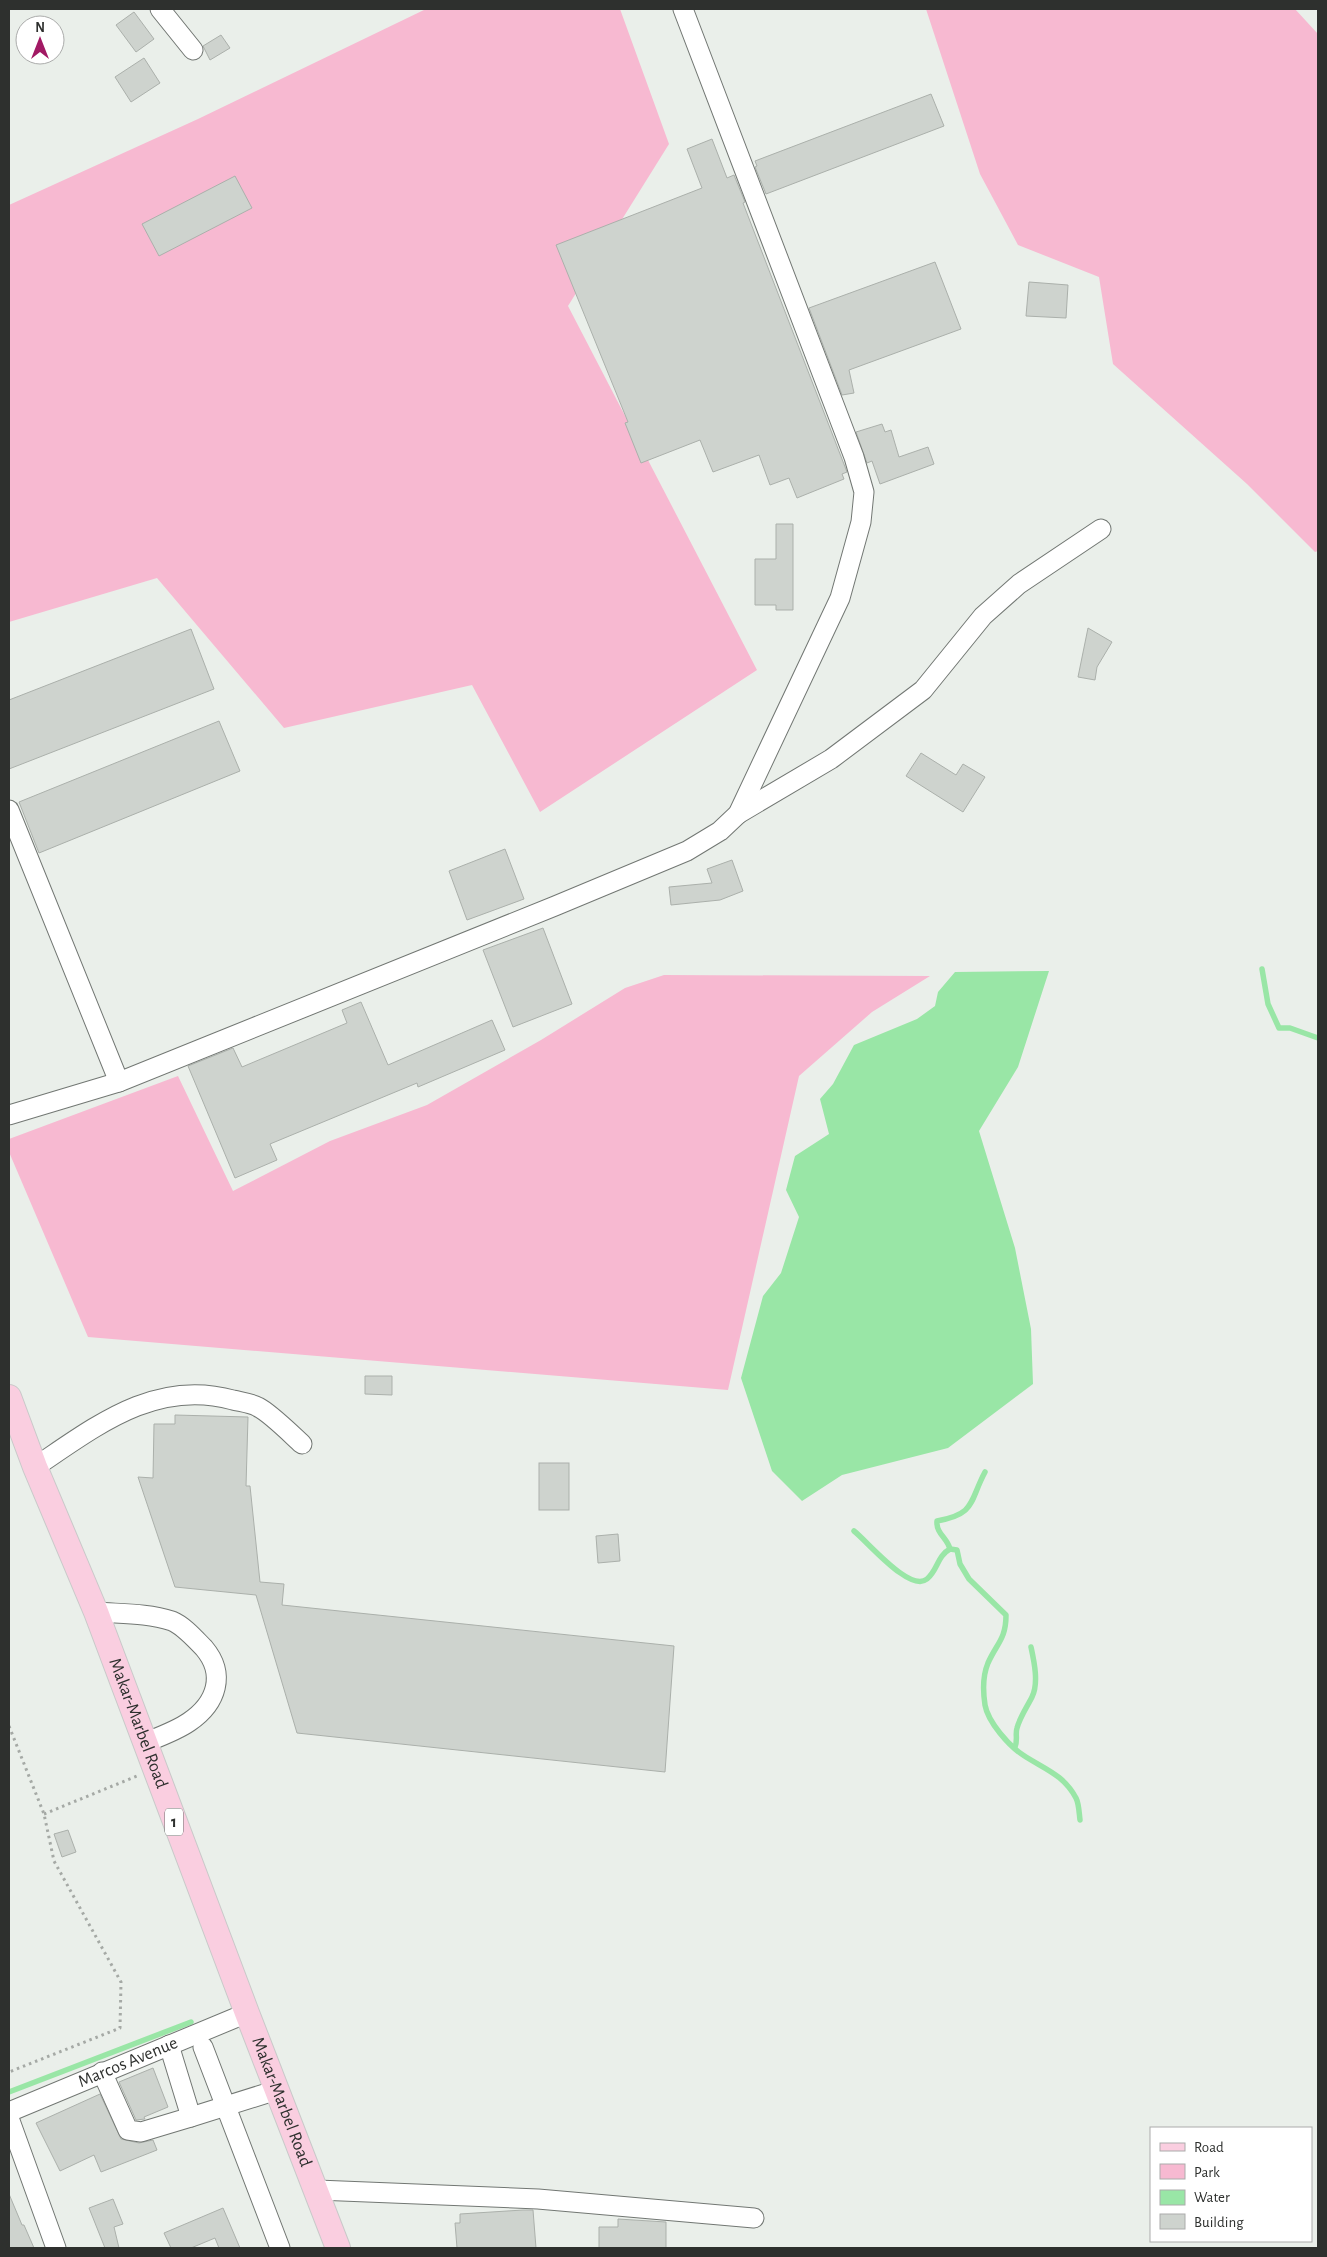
<svg xmlns="http://www.w3.org/2000/svg" width="1327" height="2257" viewBox="0 0 1327 2257" font-family="'Alegreya Sans',sans-serif">
	<rect width="100%" height="100%" fill="#eaefea"/>
	<g fill="#f7b9d1">
		<path d="M426,9H620L669,144L568,306L757,670L540,812L472,685L284,728L157,578L9,622V205L198,119Z"/>
		<path d="M926,9H1295L1318,34V551L1315,552L1247,484L1113,364L1099,277L1018,245L980,174Z"/>
		<path d="M664,975L930,976L872,1012L799,1076L728,1390L88,1337L9,1152V1139L178,1076L233,1191L330,1141L427,1105L541,1040L625,988Z"/>
	</g>
	<path fill="#99e6a6" d="M1049,971L1018,1067L979,1131L1015,1248L1031,1329L1033,1384L948,1448L842,1475L802,1501L772,1471L741,1378L763,1296L781,1273L799,1217L786,1190L795,1156L829,1134L820,1099L833,1084L854,1045L917,1019L935,1006L938,992L955,972Z"/>
	<g fill="none" stroke-linecap="round" stroke-linejoin="round">
		<g stroke="#99e6a6" stroke-width="5.5">
			<path d="M1262,969L1268,1004L1279,1028H1290L1318,1038"/>
			<path d="M854,1531C868,1542 910,1593 927,1579C938,1570 937,1556 950,1549L957,1550L960,1564L969,1579L1006,1615C1006,1639 997,1643 988,1663C983,1675 983,1692 985,1705C988,1722 1009,1746 1023,1755C1044,1769 1063,1774 1076,1798C1079,1804 1079,1812 1080,1820"/>
			<path d="M950,1549C947,1537 936,1534 937,1521C976,1514 969,1502 985,1472"/>
			<path d="M1015,1747C1018,1740 1015,1734 1017,1728C1020,1717 1027,1707 1032,1697C1039,1683 1034,1661 1031,1647"/>
			<path d="M9,2092L191,2022"/>
		</g>
	</g>
	<g fill="#ced3ce" stroke="#abb0ab">
		<path d="M134,12L154,39L136,52L116,25Z"/>
		<path d="M221,35L230,48L210,60L203,46Z"/>
		<path d="M144,58L160,83L131,102L115,77Z"/>
		<path d="M931,94L944,126L766,194L755,167L757,166L755,161Z"/>
		<path d="M712,139L727,178L734,175L745,202L743,203L847,472L842,474L844,479L797,498L789,478L770,485L759,455L713,472L700,440L641,463L625,423L628,422L556,245L702,188L687,149Z"/>
		<path d="M235,176L252,208L159,256L142,224Z"/>
		<path d="M935,262L961,329L849,370L854,393L842,395L809,308Z"/>
		<path d="M1029,282L1068,285L1066,318L1026,316Z"/>
		<path d="M882,424L885,432L891,430L899,457L928,447L934,464L880,484L872,461L867,463L856,432Z"/>
		<path d="M776,524H793V610H776V605H755V559H776Z"/>
		<path d="M1088,628L1112,642L1097,667L1095,680L1078,677Z"/>
		<path d="M191,629L214,689L9,769V700Z"/>
		<path d="M219,721L240,771L39,853L19,802Z"/>
		<path d="M921,753L956,775L963,764L985,777L963,812L906,776Z"/>
		<path d="M505,849L524,899L467,920L449,871Z"/>
		<path d="M732,860L743,891L720,900L671,905L669,887L712,883L707,869Z"/>
		<path d="M543,928L572,1004L513,1027L483,950Z"/>
		<path d="M361,1002L388,1065L492,1020L505,1050L418,1087L417,1083L270,1144L277,1160L235,1178L188,1066L233,1048L242,1067L347,1023L342,1010Z"/>
		<path d="M365,1376H392V1395L365,1394Z"/>
		<path d="M175,1415L248,1417L246,1486H250L260,1582L284,1584L282,1605L674,1646L665,1772L297,1733L256,1595L175,1587L138,1477L153,1478L154,1424H175Z"/>
		<rect x="539" y="1463" width="30" height="47"/>
		<path d="M618,1534L620,1561L598,1563L596,1536Z"/>
		<path d="M68,1830L76,1852L62,1857L54,1834Z"/>
		<path d="M153,2068L168,2107L144,2117L145,2119L136,2120L119,2082Z"/>
		<path d="M100,2094L121,2139L139,2143L153,2140L157,2150L101,2172L94,2155L60,2171L36,2123Z"/>
		<path d="M9,2194L22,2225H24L34,2248H9Z"/>
		<path d="M113,2199L123,2224L114,2227L119,2248H105L89,2208Z"/>
		<path d="M223,2208L240,2248H219L215,2238L191,2248H171L164,2233Z"/>
		<path d="M523,2210H533L536,2248H457L455,2223H460V2214Z"/>
		<path d="M618,2219L666,2222V2248H599V2227H618Z"/>
	</g>
	<g fill="none" stroke-linecap="round" stroke-linejoin="round">
		<defs>
			<g id="minor">
				<path d="M160,9L193,50"/>
				<path d="M9,810L119,1082"/>
				<path d="M738,814L831,759L923,690L983,616L1019,584L1101,529"/>
				<path d="M9,1115L119,1082L555,906L687,851L720,831L738,814L840,598L861,522L864,492L854,457L683,9"/>
				<path d="M35,1467C95,1427 155,1378 233,1400C241,1402 251,1403 258,1407C270,1413 291,1434 302,1444"/>
				<path d="M96,1612C122,1614 147,1613 172,1621C184,1626 195,1639 204,1648C226,1674 217,1703 189,1722C176,1731 159,1737 144,1743"/>
				<path d="M203,2047L280,2248"/>
				<path d="M102,2072L128,2130L141,2132L191,2117L169,2045"/>
				<path id="s1" d="M9,2112L247,2013"/>
				<path d="M191,2117L277,2090"/>
				<path d="M9,2118L56,2248"/>
				<path d="M317,2190L538,2199L754,2218"/>
			</g>
			<g id="major">
				<path id="s2" d="M9,1397L35,1467L96,1612L247,2013L338,2248"/>
			</g>
		</defs>
		<use href="#minor" stroke="#727773" stroke-width="21"/>
		<use href="#major" stroke="#c9c9c9" stroke-width="26"/>
		<g stroke="#a5a9a5" stroke-width="3" stroke-dasharray="2.5 4" stroke-linecap="butt">
			<path d="M9,1726L44,1814L54,1861L121,1982L120,2028L9,2072"/>
			<path d="M44,1814L137,1776"/>
		</g>
		<use href="#minor" stroke="#fff" stroke-width="19"/>
		<use href="#major" stroke="#facee0" stroke-width="24"/>
	</g>
	<g text-anchor="middle" dominant-baseline="central" stroke-width="4" stroke-linejoin="round" paint-order="stroke">
		<rect fill="#fff" stroke="#6d6e6d" stroke-width="1" x="165" y="1808.5" width="18" height="27" rx="4"/>
		<g font-size="16" font-weight="bold" fill="#2e302e">
			<text x="174" y="1822">1</text>
		</g>
		<g font-size="18" fill="#2e302e" stroke="#fff">
			<text stroke="none"><textPath href="#s2" startOffset="351">Makar-Marbel Road</textPath></text>
			<text stroke="none"><textPath href="#s1" startOffset="129">Marcos Avenue</textPath></text>
			<text stroke="none"><textPath href="#s2" startOffset="756">Makar-Marbel Road</textPath></text>
		</g>
	</g>
	<rect width="1327" height="2257" fill="none" stroke="#2e302e" stroke-width="20"/>
	<rect x="1150" y="2127" width="162" height="115" fill="#ffffff" stroke="#abacab"/>
	<rect x="1160" y="2143" width="25" height="8" fill="#facee0" stroke="#abacab"/>
	<text x="1194" y="2152" font-size="15" fill="#2e302e">Road</text>
	<rect x="1160" y="2164" width="25" height="15" fill="#f7b9d1" stroke="#abacab"/>
	<text x="1194" y="2177" font-size="15" fill="#2e302e">Park</text>
	<rect x="1160" y="2190" width="25" height="15" fill="#99e6a6" stroke="#abacab"/>
	<text x="1194" y="2202" font-size="15" fill="#2e302e">Water</text>
	<rect x="1160" y="2214" width="25" height="15" fill="#ced3ce" stroke="#abacab"/>
	<text x="1194" y="2227" font-size="15" fill="#2e302e">Building</text>
	<g transform="translate(40 40)"><circle r="24" fill="#ffffff" stroke="#abacab"/>
	<path d="M0-4L9 19L0 12L-9 19Z" fill="#a21964"/>
	<text y="-8" font-size="14" font-weight="bold" text-anchor="middle" fill="#2e302e">N</text>
	</g>
</svg>
